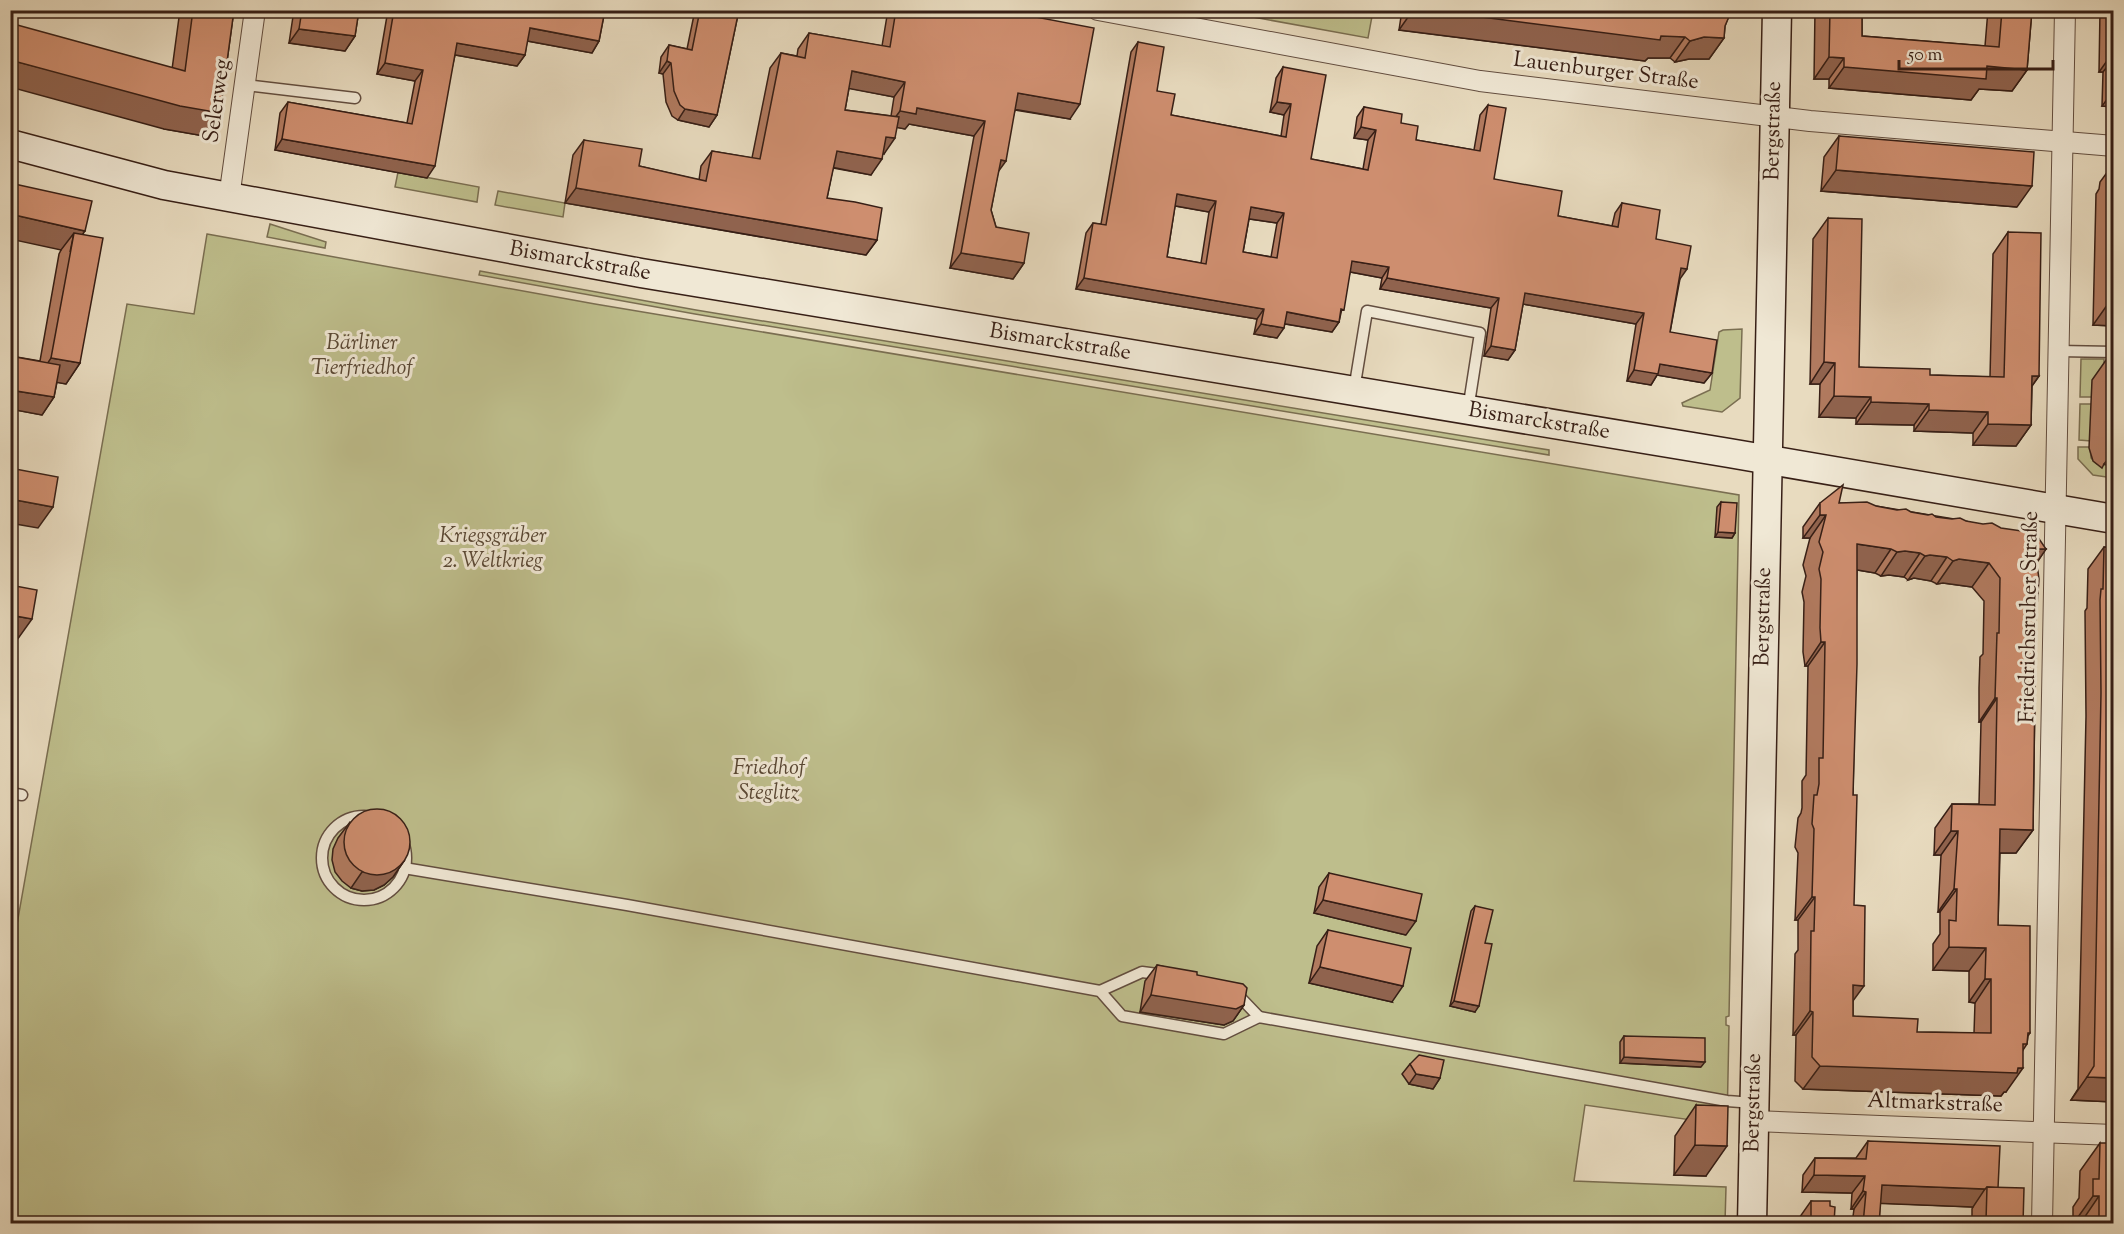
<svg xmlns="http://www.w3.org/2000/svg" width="2124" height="1234" viewBox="0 0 2124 1234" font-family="'Sorts Mill Goudy',serif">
	<rect width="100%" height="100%" fill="#e8dbbf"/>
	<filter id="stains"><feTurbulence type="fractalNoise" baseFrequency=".00333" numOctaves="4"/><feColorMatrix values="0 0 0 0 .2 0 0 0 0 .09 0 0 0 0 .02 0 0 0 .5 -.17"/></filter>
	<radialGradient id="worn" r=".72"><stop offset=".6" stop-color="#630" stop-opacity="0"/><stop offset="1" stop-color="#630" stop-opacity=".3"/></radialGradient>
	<g fill="#bebe8c" stroke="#7a6e51" stroke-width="1.5">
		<path d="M1220,11L1373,10V11L1368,38Z"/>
		<path d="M398,172L479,187L477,202L395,187Z"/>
		<path d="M498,191L565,203L563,217L495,205Z"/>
		<path d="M270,224L326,242L325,248L267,237Z"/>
		<path d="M207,234L595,304L1739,495L1729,1016L1726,1017V1025L1729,1026L1727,1125L1585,1105L1574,1181L1726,1187L1725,1223L11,1224V958L127,304L194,314Z"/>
		<path d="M480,271L696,310L1549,450V455L695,314L479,275Z"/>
		<path d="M1742,329L1740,398L1722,412L1683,406L1682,403L1710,390L1719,332L1723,330Z"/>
		<path d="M2081,359H2104V381L2092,397H2080Z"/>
		<path d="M2080,404H2092L2091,441L2079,440Z"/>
		<path d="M2078,447H2090L2091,458L2097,464L2113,466V478L2093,475L2078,459Z"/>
	</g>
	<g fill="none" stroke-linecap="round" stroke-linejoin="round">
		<defs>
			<g id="lane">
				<path d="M245,85L355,98"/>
				<path d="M2059,351L2114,352"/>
				<path d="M1354,390L1367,311L1480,333L1468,410"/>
				<path d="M10,793L22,795"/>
				<circle cx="364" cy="858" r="42"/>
				<path d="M404,868L627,905L1100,991L1122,1016L1224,1034L1259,1017L1727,1101L1754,1103"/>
				<path d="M1100,991L1142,972L1165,975"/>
				<path d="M1236,993L1259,1017"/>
			</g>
			<g id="street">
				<path d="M1098,10L1480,81L1810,121L2114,146"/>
				<path d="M229,198L255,10"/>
				<path d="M1754,1121L2114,1135"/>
				<path d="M2042,1224L2065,10"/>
			</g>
			<g id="secondary">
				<path d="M10,144L164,185L641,273L1729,453L2114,519"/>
				<path d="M1752,1224L1777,10"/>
			</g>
		</defs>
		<use href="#lane" stroke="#634e40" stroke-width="13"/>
		<use href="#street" stroke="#634e40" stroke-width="22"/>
		<use href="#secondary" stroke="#371f16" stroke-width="31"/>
		<use href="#lane" stroke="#f0e8d5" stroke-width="10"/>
		<use href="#street" stroke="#f0e8d5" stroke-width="20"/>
		<use href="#secondary" stroke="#f0e8d5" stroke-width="28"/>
	</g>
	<g fill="#b17a5f" stroke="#371f16" stroke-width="1.5" fill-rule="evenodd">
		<path d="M180,10H234L220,113L204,136L164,129Z"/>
		<path d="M294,10H359L355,36L345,51L289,43Z"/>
		<path d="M388,10H605L599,41L592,53L527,41L525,55L517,66L455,55L427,178L275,150L280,113L288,102L407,123L415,81L377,74Z"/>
		<path d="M695,10H739L717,115L709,127L678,120L672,116L666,102L663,74L659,73L661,57L669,45L687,49Z"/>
		<path d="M888,10H999L1070,119L1015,110L998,172L991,210L996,227L1024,263L1013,279L950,268L974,136L909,124L905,129L897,127L884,154L883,153L871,175L833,168L827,198L877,240L866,255L565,203L573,155L584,140L639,166L699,180L701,166L712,151L752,158L770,68L781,53L797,56L798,49L809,33L882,46ZM849,88L894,97L891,116L845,110Z"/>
		<path d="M1402,10H1731L1725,26L1724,38L1709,59H1689L1675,62L1670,58H1648L1645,61L1399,30Z"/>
		<path d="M1815,10H1905L1903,13L1862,12V36L1985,46L1988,10H2032L2027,70L2012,91L1979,89L1971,100L1829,88V79H1814Z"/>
		<path d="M2100,10H2114V107L2102,106L2103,72H2099Z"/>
		<path d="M1138,42L1157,91L1171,115L1281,136L1284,115L1270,112L1276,78L1283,67L1311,159L1363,169L1368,140L1354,138L1357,117L1364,107L1401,123L1416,140L1474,150L1480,115L1488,105L1494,179L1558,216L1612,226L1615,213L1622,203L1656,239L1680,279L1670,332L1712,373L1704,383L1657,375L1651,385L1627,381L1636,324L1523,304L1515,350L1508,360L1484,356L1491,308L1380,289L1382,278L1350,272L1339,322L1332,332L1285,324L1277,338L1254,334L1257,319L1076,289L1086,233L1093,223L1101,224L1131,52ZM1175,206L1209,212L1201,263L1167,257ZM1249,219L1277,223L1271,257L1243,252Z"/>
		<path d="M1839,136L2017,207L1821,191L1824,157Z"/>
		<path d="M2114,163V326L2093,325L2096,194L2099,189L2100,182Z"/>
		<path d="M10,183L83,234L80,363L66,384L57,382L54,397L42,415L10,409V356L40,361L59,254L61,250Z"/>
		<path d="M1828,218L1859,367L1930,375L1990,377L1993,254L2008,232L2039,376L2032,386L2031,425L2016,446L1973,445V433L1914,431V425L1856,424V418L1819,417L1820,384H1810L1813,239Z"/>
		<path d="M2111,353H2114V466L2104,464L2102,468L2093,461L2089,448L2092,380Z"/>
		<path d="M1721,502L1735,533L1732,538L1715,537L1717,507Z"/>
		<path d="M1820,503H1839L1876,506L1966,521L2046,549L2037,562L2033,830L2016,853H2000L1998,925L2030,1033L2028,1036L2027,1044L2023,1050L2006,1092H2004L2001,1096L1803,1089L1795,1081L1796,1035H1793L1795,954L1798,950V920H1795L1798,853L1795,847L1798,818L1801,813L1802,808V781L1806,775L1808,666H1805L1803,652L1804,602L1802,592L1806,576L1803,565L1810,538H1803V527ZM1857,570L1875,573L1881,576L1889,575L1904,577L1908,580L1914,578L1931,581L1937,584L1943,583L1972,587L1984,601L1983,654L1980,657L1979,688V722H1981L1979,804H1952L1935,828L1934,855H1941L1938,912H1940V934L1933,944V970L1969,971V1002L1975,1003L1974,1033L1917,1032L1853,1016V795Z"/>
		<path d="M2104,547L2114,548V1102L2071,1100L2078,1089L2086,716L2085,611L2087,608L2088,569Z"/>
		<path d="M350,822L404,861L393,877L384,885L374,890L362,891L351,888L342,881L335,872L332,860L333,849L338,838Z"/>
		<path d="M1329,873L1406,935L1314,913L1319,887Z"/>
		<path d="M1475,906L1485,943L1475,1012L1450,1006L1471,911Z"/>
		<path d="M1328,930L1392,1002L1309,983L1317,946Z"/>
		<path d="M1157,965L1197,975L1244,1005L1233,1021L1224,1025L1140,1012L1145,981Z"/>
		<path d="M1624,1036L1701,1067L1620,1063V1042Z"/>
		<path d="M1410,1064L1440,1078L1433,1089L1409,1084L1402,1074Z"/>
		<path d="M1696,1105L1706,1176L1674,1175L1675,1136Z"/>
		<path d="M1868,1141L1998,1188L2023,1224H1972V1209L1973,1207L1880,1203L1879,1224H1852L1854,1209H1851L1852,1193L1802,1192L1803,1175L1815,1158H1856Z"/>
		<path d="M2100,1143L2114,1224H2073V1207L2079,1198L2080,1171Z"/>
		<path d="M1811,1201L1830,1206L1834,1223L1847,1224H1797V1221Z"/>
	</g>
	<g fill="#90634e" stroke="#371f16" stroke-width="1.5">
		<path d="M632,10H662L659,15Z"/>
		<path d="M1413,10H1427L1685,37L1670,58H1648L1645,61L1399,30Z"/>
		<path d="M1849,10H1905L1903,13L1848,12Z"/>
		<path d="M530,28L599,41L592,53L522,40Z"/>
		<path d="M299,29L355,36L345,51L289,43Z"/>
		<path d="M1704,37L1724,38L1709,59H1689L1675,62L1690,41Z"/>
		<path d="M457,43L525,55L517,66L450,54Z"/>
		<path d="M2114,51V58L2103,72H2099Z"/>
		<path d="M1829,57L1844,58L1829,79H1814Z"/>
		<path d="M10,60L220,113L204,136L164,129L10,87Z"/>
		<path d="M667,61L671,63L663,74L659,73Z"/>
		<path d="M385,63L423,70L415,81L377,74Z"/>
		<path d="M1987,66L2027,70L2012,91L1979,89L1971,100L1829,88L1844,67Z"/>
		<path d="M852,71L905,82L894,97L841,87Z"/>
		<path d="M2114,90V107L2102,106Z"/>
		<path d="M1018,93L1080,104L1070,119L1007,108Z"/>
		<path d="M1277,102L1291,104L1284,115L1270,112Z"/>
		<path d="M917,108L985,121L974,136L909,124L905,129L889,126L900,111Z"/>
		<path d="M685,109L717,115L709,127L678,120Z"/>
		<path d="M1361,127L1376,130L1368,140L1354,138Z"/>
		<path d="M886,137L895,138L884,154L875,152Z"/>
		<path d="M282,139L435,166L427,178L275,150Z"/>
		<path d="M837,151L882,159L871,175L826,166Z"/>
		<path d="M1001,160L1006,161L995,176Z"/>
		<path d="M1836,170L2032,186L2017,207L1821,191Z"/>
		<path d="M576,188L877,240L866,255L565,203Z"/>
		<path d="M1177,194L1216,201L1209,212L1170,205Z"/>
		<path d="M1251,207L1284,213L1277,223L1243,218Z"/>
		<path d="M10,214L85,231L70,252L74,233L61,250L10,239Z"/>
		<path d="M961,253L1024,263L1013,279L950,268Z"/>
		<path d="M1352,261L1389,267L1382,278L1345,271Z"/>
		<path d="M1681,268L1687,269L1680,279L1674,278Z"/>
		<path d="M1084,278L1264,309L1257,319L1076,289Z"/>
		<path d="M1387,278L1499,298L1491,308L1380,289Z"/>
		<path d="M1525,293L1644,313L1636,324L1517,303Z"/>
		<path d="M2110,301H2114V326L2093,325Z"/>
		<path d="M1287,312L1339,322L1332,332L1280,323Z"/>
		<path d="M1261,324L1284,328L1277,338L1254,334Z"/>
		<path d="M1491,346L1515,350L1508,360L1484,356Z"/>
		<path d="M51,358L80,363L66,384L37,379Z"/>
		<path d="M1824,362L1835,363L1820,384H1810Z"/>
		<path d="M1660,364L1712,373L1704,383L1657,375L1651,385L1627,381L1634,370Z"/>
		<path d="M2032,376H2039L2024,397Z"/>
		<path d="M10,390L54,397L42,415L10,409Z"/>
		<path d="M1834,396L1871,397L1856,418L1819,417Z"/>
		<path d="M1871,402L1929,404L1914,425L1856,424Z"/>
		<path d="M1929,410L1988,412L1973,433L1914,431Z"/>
		<path d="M1988,424L2031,425L2016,446L1973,445Z"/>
		<path d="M2114,451V466L2104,464Z"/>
		<path d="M10,499L53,507L38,528L10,523Z"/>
		<path d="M1820,515H1826L1810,538H1803Z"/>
		<path d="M1718,532L1735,533L1732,538L1715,537Z"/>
		<path d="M1857,544L1891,549L1875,573L1840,567Z"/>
		<path d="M2035,549H2046L2030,573Z"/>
		<path d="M1905,551L1920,553L1904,577L1889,575L1881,576L1897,552Z"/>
		<path d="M1930,555L1947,557L1931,581L1914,578L1908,580L1925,556Z"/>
		<path d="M1959,559L1989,563L1972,587L1943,583L1937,584L1953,561Z"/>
		<path d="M10,615L32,619L17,640L10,639Z"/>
		<path d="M1821,642H1825L1808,666H1805Z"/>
		<path d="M1995,698H1997L1981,722H1979Z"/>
		<path d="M2000,829L2033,830L2016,853H1984Z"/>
		<path d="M1951,831H1958L1941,855H1934Z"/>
		<path d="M404,861L393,877L384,885L374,890L362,891L351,888L362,872Z"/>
		<path d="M1954,889H1957L1940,912H1938Z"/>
		<path d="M1812,897H1815L1798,920H1795Z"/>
		<path d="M1323,900L1416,921L1406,935L1314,913Z"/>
		<path d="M1949,947L1986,948L1969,971L1933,970Z"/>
		<path d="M1320,967L1403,986L1392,1002L1309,983Z"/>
		<path d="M1985,979H1991L1975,1003L1969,1002Z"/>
		<path d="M1853,985L1864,986L1847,1009Z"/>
		<path d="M1151,995L1244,1005L1233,1021L1224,1025L1140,1012Z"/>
		<path d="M1454,1001L1479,1006L1475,1012L1450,1006Z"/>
		<path d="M1810,1011L1813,1012L1796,1035H1793Z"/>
		<path d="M1624,1057L1705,1062L1701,1067L1620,1063Z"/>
		<path d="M1820,1066L2018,1068H2023L2006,1092H2004L2001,1096L1803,1089Z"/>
		<path d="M1416,1074L1440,1078L1433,1089L1409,1084Z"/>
		<path d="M2087,1077L2114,1078V1102L2071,1100Z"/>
		<path d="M1695,1145L1727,1146L1706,1176L1674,1175Z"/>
		<path d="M1814,1175L1865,1176L1852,1193L1802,1192Z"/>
		<path d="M1882,1185L1985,1189L1973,1207L1870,1203Z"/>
		<path d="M1863,1191L1866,1192L1854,1209H1851Z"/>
		<path d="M2093,1196H2099L2080,1224H2073Z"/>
	</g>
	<g fill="#ce8e6f" stroke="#371f16" stroke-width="1.5" fill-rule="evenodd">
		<path d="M193,10H234L220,113L180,106L10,60V23L185,71Z"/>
		<path d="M302,10H359L355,36L299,29Z"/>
		<path d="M394,10H605L599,41L530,28L525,55L457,43L435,166L282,139L288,102L412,124L423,70L385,63Z"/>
		<path d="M700,10H739L717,115L685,109L680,105L674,91L671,63L667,61L669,45L692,50Z"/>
		<path d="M896,10H999L1094,28L1080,104L1018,93L1006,161L1001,160L991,210L996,227L1029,233L1024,263L961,253L985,121L917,108L916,114L900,111L905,82L852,71L845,110L899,117L895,138L886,137L882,159L837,151L827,198L855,202L882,208L877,240L576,188L584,140L642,149L639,166L706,181L712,151L760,159L781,53L805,58L809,33L890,47Z"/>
		<path d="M1427,10H1731V12L1725,26L1724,38L1704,37L1690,41L1685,37L1661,36L1660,40Z"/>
		<path d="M1830,10H1862V36L1999,47L2002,10H2032L2027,70L1987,66L1986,79L1844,67V58L1829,57Z"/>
		<path d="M1138,42L1164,47L1157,91L1175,94L1171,115L1286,137L1291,104L1277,102L1283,67L1326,75L1311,159L1368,170L1376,130L1361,127L1364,107L1402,114L1401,123L1418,126L1416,140L1480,151L1488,105L1506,108L1494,179L1562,191L1558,216L1618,227L1622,203L1660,210L1656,239L1691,246L1687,269L1681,268L1670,332L1717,340L1712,373L1660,364L1658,374L1634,370L1644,313L1525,293L1515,350L1491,346L1499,298L1387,278L1389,267L1352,261L1344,310L1341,309L1339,322L1287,312L1284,328L1261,324L1264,309L1084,278L1093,223L1106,225ZM1177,194L1216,201L1206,264L1167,257ZM1251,207L1284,213L1277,258L1243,252Z"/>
		<path d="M1839,136L2034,152L2032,186L1836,170Z"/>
		<path d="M2113,170H2114V301H2110Z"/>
		<path d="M10,183L92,201L85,231L10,214Z"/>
		<path d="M1828,218L1862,219L1859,367L1930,369V375L2004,377L2008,232L2041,233L2039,376H2032L2031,425L1988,424V412L1929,410V404L1871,402V397L1834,396L1835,363L1824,362Z"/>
		<path d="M74,233L103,238L80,363L51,358Z"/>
		<path d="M2111,353H2114V435L2112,434L2108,421Z"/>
		<path d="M10,356L60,365L54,397L10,390Z"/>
		<path d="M10,468L58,477L53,507L10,499Z"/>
		<path d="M1843,485L1839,503L1867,502L1876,506L1897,510L1906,509L1911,512L1928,515L1932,514L1936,517L1952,519L1960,518L1966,521L1983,524L1992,523L2001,528L2035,533L2046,549H2035L2039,579L2036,620L2033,830L2000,829L1998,925L2030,926V1033H2028L2027,1044H2023V1068H2018L2017,1073L1820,1066L1812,1057L1813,1012L1810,1011L1811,931H1814L1815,897H1812L1814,829L1812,824L1814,795H1817L1819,784V758H1823L1825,642H1821L1820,628L1821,579L1819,569L1823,552L1819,542L1826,515H1820V503ZM1857,544L1891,549L1897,552L1905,551L1920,553L1925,556L1930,555L1947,557L1953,561L1959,559L1989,563L2000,578L1999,633H1997L1996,665L1995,698H1997L1995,805L1952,804L1951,831H1958L1954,889H1957L1956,921L1949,920V947L1986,948L1985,979H1991V1033L1917,1032L1918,1019L1853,1016V985L1864,986L1865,906L1854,905L1857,795H1853L1857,664Z"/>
		<path d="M1721,502L1737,503L1735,533L1718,532Z"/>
		<path d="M2104,547L2114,548V1078L2087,1077L2094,1066L2101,693L2100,600L2101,589H2103Z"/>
		<path d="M10,585L37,590L32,619L10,615Z"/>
		<path d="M10,701L17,702L12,732H10Z"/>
		<circle cx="377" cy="842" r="33"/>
		<path d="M1329,873L1422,894L1416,921L1323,900Z"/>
		<path d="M1475,906L1493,910L1485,943L1492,944L1479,1006L1454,1001Z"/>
		<path d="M1328,930L1411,948L1403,986L1320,967Z"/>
		<path d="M1157,965L1197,972V975L1243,984L1247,988L1244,1005L1236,1009L1151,995Z"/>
		<path d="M1624,1036L1705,1038V1062L1624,1057Z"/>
		<path d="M1419,1055L1444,1060L1440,1078L1416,1074L1410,1064Z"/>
		<path d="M1696,1105L1728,1106L1727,1146L1695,1145Z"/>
		<path d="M1868,1141L2000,1146L1998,1188L1987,1187L1985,1189L1882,1185L1879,1224H1863L1866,1192L1863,1191L1865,1176L1814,1175L1815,1158L1866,1159Z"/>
		<path d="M2100,1143H2114V1224H2099V1196H2093V1179H2099Z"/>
		<path d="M1987,1187L2024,1188L2023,1224H1980V1221H1986Z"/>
		<path d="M1811,1201H1830V1206L1835,1207L1834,1223L1847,1224H1807V1222H1811Z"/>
	</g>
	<g text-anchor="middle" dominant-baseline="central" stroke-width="6" stroke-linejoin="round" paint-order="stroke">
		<g font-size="22" fill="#371f16" stroke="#f0e8d5">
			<text transform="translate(1606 72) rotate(7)">Lauenburger Straße</text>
			<text transform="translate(218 101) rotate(-82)">Selerweg</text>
			<text transform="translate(1774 131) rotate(-89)">Bergstraße</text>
			<text transform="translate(580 262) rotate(10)">Bismarckstraße</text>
			<text transform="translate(1060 343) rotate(9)">Bismarckstraße</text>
			<text transform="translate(1539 422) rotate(9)">Bismarckstraße</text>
			<text transform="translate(1764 617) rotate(-89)">Bergstraße</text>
			<text transform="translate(2030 617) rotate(-89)">Friedrichsruher Straße</text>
			<text transform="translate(1754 1103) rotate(-89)">Bergstraße</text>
			<text transform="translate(1935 1104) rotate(2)">Altmarkstraße</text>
		</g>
		<g font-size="22" font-style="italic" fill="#594734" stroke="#f0e8d5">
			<text x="362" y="344">Bärliner<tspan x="362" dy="25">Tierfriedhof</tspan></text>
			<text x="493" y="537">Kriegsgräber<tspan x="493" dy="25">2. Weltkrieg</tspan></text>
			<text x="769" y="769">Friedhof<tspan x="769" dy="25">Steglitz</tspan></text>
		</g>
	</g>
	<rect width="2124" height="1234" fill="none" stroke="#e8dbbf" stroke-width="36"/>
	<rect x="12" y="12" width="2100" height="1210" fill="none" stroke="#371f16" stroke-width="3"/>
	<rect x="18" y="18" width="2088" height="1198" fill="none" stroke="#371f16" stroke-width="1.5"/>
	<path d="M1899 60v9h154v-9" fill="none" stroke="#371f16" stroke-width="3"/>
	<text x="1908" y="60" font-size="18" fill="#371f16" stroke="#f0e8d5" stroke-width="4.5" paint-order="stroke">50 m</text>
	<rect width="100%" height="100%" filter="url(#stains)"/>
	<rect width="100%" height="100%" fill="url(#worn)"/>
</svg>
